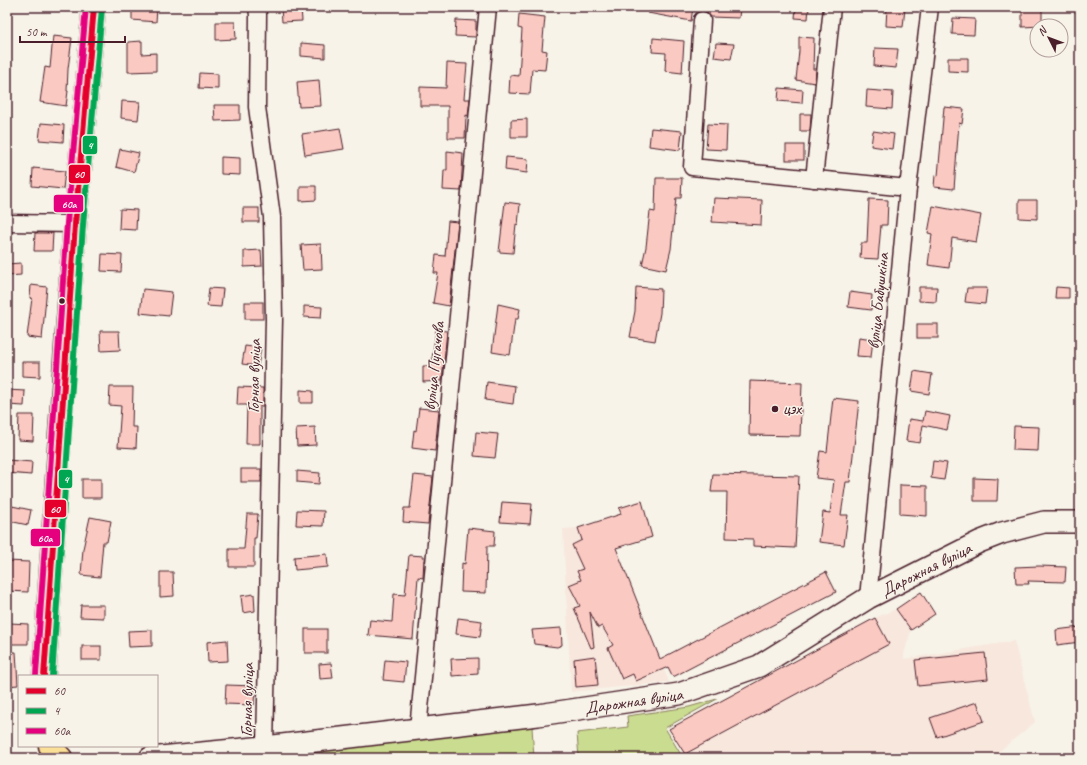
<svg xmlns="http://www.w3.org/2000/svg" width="1087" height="765" viewBox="0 0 1087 765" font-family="Caveat,sans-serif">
	<rect width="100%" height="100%" fill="#f7f3e8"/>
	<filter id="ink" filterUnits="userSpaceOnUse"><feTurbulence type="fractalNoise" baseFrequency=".025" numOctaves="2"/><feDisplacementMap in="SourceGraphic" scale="8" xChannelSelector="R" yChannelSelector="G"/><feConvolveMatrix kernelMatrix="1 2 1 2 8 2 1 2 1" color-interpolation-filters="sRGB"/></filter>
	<g filter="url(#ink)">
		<g fill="#f8e7dd">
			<path d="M605,519L669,682L571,692L563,529L578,528Z"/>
			<path d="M921,592L935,614L911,630L904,654V659L1014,641L1035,722L991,758H894V754L893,758H686L669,729L875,618L896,609Z"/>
		</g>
		<g fill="#cadc90" stroke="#8a7e5e">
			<path d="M717,699L665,728L683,758H579L577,733L628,727L627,716L689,707Z"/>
			<path d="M532,727L534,758H242Z"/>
		</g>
		<g fill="#facac2" stroke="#4a1f2b">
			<path d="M132,7H157L156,22L132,20Z"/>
			<path d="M281,7H301L302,21L282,22Z"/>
			<path d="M649,7H693L691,21L648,13Z"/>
			<path d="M701,7H740L739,18L711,17L707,12L701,11Z"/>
			<path d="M796,7H809L808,19L795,18Z"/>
			<path d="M887,7L905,8L903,27L886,26Z"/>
			<path d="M1022,7H1042V26L1022,27Z"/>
			<path d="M519,14L545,17L542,50L547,51L545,70L532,69L530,94L509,93L510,75L519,76L522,29L518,28Z"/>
			<path d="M953,18L975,19L974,35L952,34Z"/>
			<path d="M456,20L476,21V37L455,36Z"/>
			<path d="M216,22H235L236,39L216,40Z"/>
			<path d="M53,36L72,38L68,69L67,91H68L66,106L40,102L45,67L50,68Z"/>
			<path d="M799,37L814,38L813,69H816L815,83L796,80L799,51Z"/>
			<path d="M653,38L684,41L682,73L665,71L666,53L652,52Z"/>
			<path d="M142,41V54L156,53V71L128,72V42Z"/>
			<path d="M301,43L325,45V58L301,56Z"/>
			<path d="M716,43L734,44L731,59L714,57Z"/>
			<path d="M875,48L898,49L896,68L874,66Z"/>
			<path d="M948,58H968V72L948,71Z"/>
			<path d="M447,63L467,64L464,99H470L468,116L466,115L465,138H448V106H420V87L446,88Z"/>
			<path d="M200,73L218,74V89L199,88Z"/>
			<path d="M319,80L321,106L299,107L297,82Z"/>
			<path d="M779,88L803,90L802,103L778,101Z"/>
			<path d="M867,90L893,92L892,109L866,107Z"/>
			<path d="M122,101L140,102L138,120L121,118Z"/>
			<path d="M214,105H240V120L215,121Z"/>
			<path d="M944,107L964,109L962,124L959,123L954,189L934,187L935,175L938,176Z"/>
			<path d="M800,114H811L810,131H800Z"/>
			<path d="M527,119V137H511V120Z"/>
			<path d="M41,123L64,125L63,142L39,140Z"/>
			<path d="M708,124L727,125L726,150L706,149Z"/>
			<path d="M340,128L344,149L305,155L302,134Z"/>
			<path d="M651,128L682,131L680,150L649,146Z"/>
			<path d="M873,131L894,134L892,149L871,146Z"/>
			<rect x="786" y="145" width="18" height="15"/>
			<path d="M120,149L139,153L134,172L116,167Z"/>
			<path d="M447,151L463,153L461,191L443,190L444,170H447Z"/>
			<path d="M221,157L240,158V175L221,174Z"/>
			<path d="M506,157L528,159L527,173L505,170Z"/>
			<path d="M33,168L65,171L63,189L32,186Z"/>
			<path d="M656,178H682L681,198H676L671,249L666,270L642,265L646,247L650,211L655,212Z"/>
			<path d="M300,186H316V200L300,201Z"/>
			<path d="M714,198L762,200L761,225L712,222Z"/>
			<path d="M869,199L888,200L887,225H881L878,259L860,258L861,243H867Z"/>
			<path d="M1019,200H1037V219L1019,218Z"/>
			<path d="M505,202L520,204L518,225L516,224L513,253L499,252Z"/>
			<path d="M933,206L981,215L976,242L952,238L949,268L928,265L932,234L928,233Z"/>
			<rect x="243" y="208" width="16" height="14"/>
			<path d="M120,209L137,210L136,230L119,229Z"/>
			<path d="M448,221L458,222L449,306L433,303L438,273H434L436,255L445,256Z"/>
			<path d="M35,233H53L52,251H34Z"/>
			<path d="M321,244L322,269L303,270L301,245Z"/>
			<path d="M261,250L262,266L244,267V251Z"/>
			<path d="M102,254L122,255L121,272L101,271Z"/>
			<path d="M21,263V275L7,276V264Z"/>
			<path d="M31,285L47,287L42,339L27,337L32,298H30Z"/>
			<path d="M636,287L661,289L660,313L655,341L630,337L635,311Z"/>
			<path d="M919,287H937L936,302L919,301Z"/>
			<path d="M1056,287L1069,288V298H1055Z"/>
			<path d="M209,288L223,289L221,307L207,306Z"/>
			<path d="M967,288H987L985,304L965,302Z"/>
			<path d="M143,289L172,292L169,316L140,313Z"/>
			<path d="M850,292L872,295L871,310L848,307Z"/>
			<rect x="245" y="302" width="18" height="17"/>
			<path d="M498,304L520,309L518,319H515L510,355L492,352Z"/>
			<path d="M304,306L322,307L321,318L304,317Z"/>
			<rect x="917" y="324" width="21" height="14"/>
			<path d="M436,330L447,331L442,381L423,382V366H431Z"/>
			<path d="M100,331H119L120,350L101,351Z"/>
			<path d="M859,337L873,339L871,357L857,356Z"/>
			<path d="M245,346L261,348L258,366L242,364Z"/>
			<path d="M22,362H40V377L22,376Z"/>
			<path d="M914,371L932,374L929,394L911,391Z"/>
			<path d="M750,381L802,383L800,436L749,435Z"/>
			<path d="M487,382L515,386L513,404L485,400Z"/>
			<path d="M110,387H133L132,427H137L136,448L118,447L121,406L109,405Z"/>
			<path d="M238,387L263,388V406H260V444H246L247,405H237Z"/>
			<path d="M7,390L25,391L24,406L7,405Z"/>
			<path d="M300,390L313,391V403H300Z"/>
			<path d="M833,398L859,401L850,482H846L841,515H848L844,545L819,542L823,512L830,513L834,480L816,478L820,451L827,452Z"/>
			<path d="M419,408L439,410L435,451L412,448L414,430L416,431Z"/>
			<path d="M925,411L950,416L947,430L923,425L920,443L906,441L909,419L923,421Z"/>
			<path d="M19,415H34L33,441L18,440Z"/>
			<path d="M1014,426L1039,427L1038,451L1013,450Z"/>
			<path d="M315,427L316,445L297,446L296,428Z"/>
			<path d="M476,432L498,434L495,458L474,456Z"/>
			<path d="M7,460L32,462L31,475L7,473Z"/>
			<path d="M933,461L947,463L944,480L931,478Z"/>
			<rect x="241" y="469" width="20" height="13"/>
			<path d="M297,471L320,473L319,484L297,482Z"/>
			<path d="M713,474L799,476L795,548L753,546V539L726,538L727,492H711Z"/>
			<path d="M414,475L433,477L428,524L403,522L404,508H410Z"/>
			<path d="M974,478L998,479L997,501H974Z"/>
			<rect x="82" y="479" width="19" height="19"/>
			<path d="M900,485L927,486V516L900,514Z"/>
			<path d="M642,501L652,537L616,548L660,659L826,572L836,592L673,677L668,667L636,681L633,674L622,679L608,648L613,645L602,626L598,628L590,612L594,647L591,648L574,608L580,606L569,585L581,580L577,571L583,569L572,545L582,540L578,528L621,514L619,508Z"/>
			<path d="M502,502L532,504L530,524L500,522Z"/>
			<path d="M12,506L31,510L28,525L9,521Z"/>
			<path d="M297,510L324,511L323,526L296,525Z"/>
			<path d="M247,514H258L256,538H254V567H229V549H244Z"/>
			<path d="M90,517L111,521L107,542H103L100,577L81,575L83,549Z"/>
			<path d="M468,528L495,531L494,546H487L486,593L461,592L462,563L465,564Z"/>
			<path d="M327,554L328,567L295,570L294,557Z"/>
			<path d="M409,555L424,556L423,578L418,577L413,639L368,635L370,620L392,622L394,594L405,595Z"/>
			<path d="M7,561L29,562L28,592L7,591Z"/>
			<path d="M1039,566L1066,567L1065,582L1028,581L1029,584H1016L1015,567Z"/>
			<path d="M160,572H173L174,596L160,597Z"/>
			<path d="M921,592L935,614L911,630L896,609Z"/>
			<path d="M254,594L255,611L243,613L241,596Z"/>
			<path d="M81,605H104V618L80,617Z"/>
			<path d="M458,618L482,621L480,637L456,634Z"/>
			<path d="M875,618L889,644L685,754L669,729Z"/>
			<path d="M10,623L28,624V644H11Z"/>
			<path d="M1080,627V642L1057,645L1056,630Z"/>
			<path d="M561,628L562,645L557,647L534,644L532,630Z"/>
			<rect x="305" y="629" width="22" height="24"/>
			<path d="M152,630V646L129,647L128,631Z"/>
			<path d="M227,640L228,661L208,662L207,642Z"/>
			<rect x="82" y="646" width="19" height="14"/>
			<path d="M7,652H16L18,685L7,686Z"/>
			<path d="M985,653L988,679L918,686L915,660Z"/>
			<path d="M595,656L598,685L576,687L574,659Z"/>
			<path d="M478,658V674L452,676L451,659Z"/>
			<path d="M385,660L406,662L404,682L383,680Z"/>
			<path d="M331,663L333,678L320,679L319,664Z"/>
			<path d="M226,685L255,686L254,705L225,704Z"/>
			<path d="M977,702L984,721L937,737L930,718Z"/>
		</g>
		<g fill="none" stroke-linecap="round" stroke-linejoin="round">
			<defs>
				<g id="minor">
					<path d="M257,7L258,15L257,107L272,217L274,319L265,747"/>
					<path d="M702,20L692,167L908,188"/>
					<path d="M814,179L832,7"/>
					<path d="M7,223L75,224"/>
					<path d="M868,598L908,188L930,7"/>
					<path d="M418,729L488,7"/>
				</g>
				<g id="tertiary">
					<path id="s1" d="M150,758L265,747L538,715L679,694L759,666L868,598L979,542L1002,533L1044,522H1080"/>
				</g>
				<g id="primary">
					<path d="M44,676L64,374L75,224L94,7"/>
					<path d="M50,746L61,758"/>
				</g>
			</defs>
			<use href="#minor" stroke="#4a1f2b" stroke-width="19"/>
			<use href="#tertiary" stroke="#4a1f2b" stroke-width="24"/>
			<use href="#primary" stroke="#4a1f2b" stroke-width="25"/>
			<use href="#minor" stroke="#f7f3e8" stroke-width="16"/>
			<use href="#tertiary" stroke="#f7f3e8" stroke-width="21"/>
			<use href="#primary" stroke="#fadf96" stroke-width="22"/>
			<defs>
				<path id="bus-1" d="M44,676L75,224L94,7"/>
				<path id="bus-2" d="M52,676L83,225L102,8"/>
				<path id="bus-3" d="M36,675L67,223L86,7"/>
			</defs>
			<use href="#bus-1" stroke="#f7f3e8" stroke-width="9"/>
			<use href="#bus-2" stroke="#f7f3e8" stroke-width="9"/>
			<use href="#bus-3" stroke="#f7f3e8" stroke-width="9"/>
			<use href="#bus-1" stroke="#e4002b" stroke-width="6"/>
			<use href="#bus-2" stroke="#00a651" stroke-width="6"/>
			<use href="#bus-3" stroke="#e5007d" stroke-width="6"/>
		</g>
	</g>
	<g fill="#4a1f2b" stroke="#f7f3e8" stroke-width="1.5">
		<circle cx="62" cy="301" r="3.5"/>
		<circle cx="775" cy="409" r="4"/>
	</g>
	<g text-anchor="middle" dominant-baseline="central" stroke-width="3" stroke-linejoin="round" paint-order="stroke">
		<g font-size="17" fill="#4a1f2b" stroke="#f7f3e8">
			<text transform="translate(878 301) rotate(-84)">вуліца Бабушкіна</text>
			<text transform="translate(434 366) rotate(-84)">вуліца Пугачова</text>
			<text transform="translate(254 376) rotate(-89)">Горная вуліца</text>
			<text stroke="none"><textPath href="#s1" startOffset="811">Дарожная вуліца</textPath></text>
			<text transform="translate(247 700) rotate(-89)">Горная вуліца</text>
			<text stroke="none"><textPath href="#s1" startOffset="487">Дарожная вуліца</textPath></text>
		</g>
		<g font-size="17" fill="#4a1f2b" stroke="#f7f3e8" text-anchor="start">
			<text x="783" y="409">цэх</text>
		</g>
	</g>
	<g stroke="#f7f3e8" stroke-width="1.5">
		<rect x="82" y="135" width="16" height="20" rx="4" fill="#00a651"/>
		<rect x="68" y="164" width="23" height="20" rx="4" fill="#e4002b"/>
		<rect x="53" y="194" width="31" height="19" rx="4" fill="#e5007d"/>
		<rect x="58" y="469" width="15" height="20" rx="4" fill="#00a651"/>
		<rect x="44" y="499" width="23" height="19" rx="4" fill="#e4002b"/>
		<rect x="30" y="528" width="31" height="19" rx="4" fill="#e5007d"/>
	</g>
	<g font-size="11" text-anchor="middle" font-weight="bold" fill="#fff">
		<text x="90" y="149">4</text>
		<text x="79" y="178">60</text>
		<text x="69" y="208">60а</text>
		<text x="66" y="483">4</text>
		<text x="55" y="513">60</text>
		<text x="45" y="542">60а</text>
	</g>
	<rect width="1087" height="765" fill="none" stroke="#f7f3e8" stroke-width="24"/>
	<rect x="12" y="12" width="1063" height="741" fill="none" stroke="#4a1f2b" stroke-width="1.5" filter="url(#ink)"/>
	<rect x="18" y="675" width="140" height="72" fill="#f7f3e8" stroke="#b29e9c"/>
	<rect x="26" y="688" width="20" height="6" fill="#e4002b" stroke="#b29e9c"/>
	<text x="54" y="695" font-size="12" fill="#4a1f2b">60</text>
	<rect x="26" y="708" width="20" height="6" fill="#00a651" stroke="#b29e9c"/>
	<text x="54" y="715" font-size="12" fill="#4a1f2b">4</text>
	<rect x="26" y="728" width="20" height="6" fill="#e5007d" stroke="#b29e9c"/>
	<text x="54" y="735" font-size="12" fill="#4a1f2b">60а</text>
	<g transform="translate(1049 38) rotate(312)"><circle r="19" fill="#f7f3e8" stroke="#b29e9c"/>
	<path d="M0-3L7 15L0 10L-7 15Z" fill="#4a1f2b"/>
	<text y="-6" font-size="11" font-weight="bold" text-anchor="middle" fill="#4a1f2b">N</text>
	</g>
	<path d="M20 36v6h105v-6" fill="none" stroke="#4a1f2b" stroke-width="2"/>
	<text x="26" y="36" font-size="12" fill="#4a1f2b" stroke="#f7f3e8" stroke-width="3" paint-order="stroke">50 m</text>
</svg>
